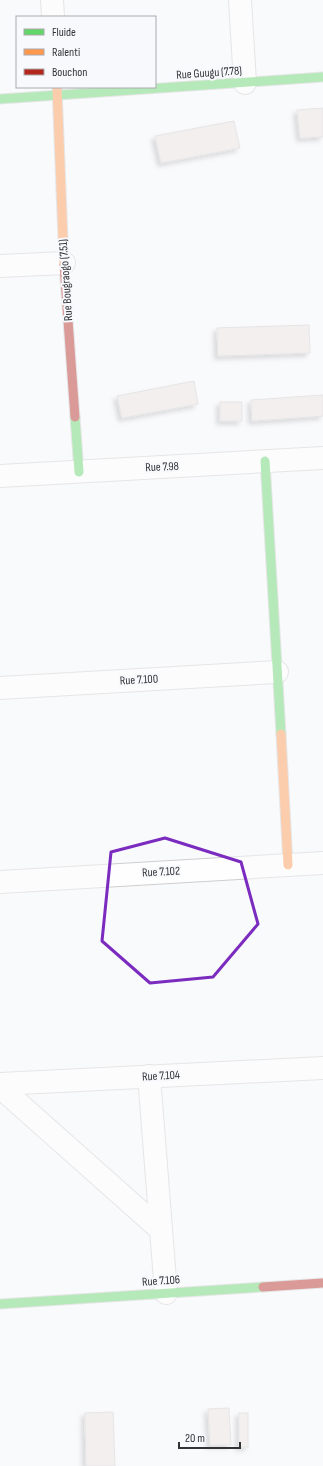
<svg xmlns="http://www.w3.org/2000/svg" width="323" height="1466" viewBox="0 0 323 1466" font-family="'Sofia Sans Condensed',sans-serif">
	<defs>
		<filter id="shadow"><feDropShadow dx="-3.5" dy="3.5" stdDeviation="2" flood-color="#0004"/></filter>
	</defs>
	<rect width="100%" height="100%" fill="#f9fafc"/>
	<g fill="#ece2df" stroke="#cdcdcd" filter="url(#shadow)">
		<path d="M323,108V137L300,138L297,110Z"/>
		<path d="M234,121L240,148L161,163L155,136Z"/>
		<path d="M309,325L310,353L218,356L217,328Z"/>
		<path d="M194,381L198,404L122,418L117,396Z"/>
		<path d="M323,395V416L252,421L251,400Z"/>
		<rect x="220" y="402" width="22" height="19"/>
		<path d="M229,1408L231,1445H210L208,1409Z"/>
		<path d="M113,1412L115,1466H86L85,1413Z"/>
		<rect x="239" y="1413" width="9" height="34"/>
	</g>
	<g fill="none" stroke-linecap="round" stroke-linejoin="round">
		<defs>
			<g id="street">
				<path d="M52,0L53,17"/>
				<path d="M240,0L245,83"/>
				<path d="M0,266L64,263"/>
				<path d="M0,476L323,458"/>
				<path d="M0,688L277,672"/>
				<path d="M0,882L323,863"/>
				<path d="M149,1076L166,1293"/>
				<path d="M0,1084L323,1068"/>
				<path d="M0,1087L161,1230"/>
			</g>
			<g id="fast">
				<path d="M0,99L323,77"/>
				<path d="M75,417L79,472"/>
				<path d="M265,461L281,734"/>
				<path d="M0,1304L263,1287"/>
			</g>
			<g id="slow">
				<path d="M57,87L64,265"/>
				<path d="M281,734L288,865"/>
			</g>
			<g id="jam">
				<path d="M64,265L75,417"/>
				<path d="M263,1287L323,1283"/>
			</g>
		</defs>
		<use href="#street" stroke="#cececf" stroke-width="24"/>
		<use href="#fast" stroke="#cececf" stroke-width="11"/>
		<use href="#slow" stroke="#cececf" stroke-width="11"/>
		<use href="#jam" stroke="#cececf" stroke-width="11"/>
		<use href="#street" stroke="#fefeff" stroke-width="22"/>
		<use href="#fast" stroke="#63d668" stroke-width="9"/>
		<use href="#slow" stroke="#ff974d" stroke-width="9"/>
		<use href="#jam" stroke="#b3261e" stroke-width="9"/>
	</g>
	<path d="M0 0H323V1466H0ZM165,838L241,862L258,924L213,977L150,983L102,941L111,852Z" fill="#f9fafc" fill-opacity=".55" fill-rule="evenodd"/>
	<path fill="none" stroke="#7b2cbf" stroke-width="3" stroke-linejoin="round" d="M165,838L241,862L258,924L213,977L150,983L102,941L111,852Z"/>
	<g text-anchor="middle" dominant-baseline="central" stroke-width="4" stroke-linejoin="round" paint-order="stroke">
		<g font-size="12" fill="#323334" stroke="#f8f9fd">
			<text transform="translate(209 73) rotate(-4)">Rue Guugu (7.78)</text>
			<text transform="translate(66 280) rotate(-94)">Rue Bougraogo (7.51)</text>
			<text transform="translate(162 467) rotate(-3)">Rue 7.98</text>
			<text transform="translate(139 680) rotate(-3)">Rue 7.100</text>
			<text transform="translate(161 872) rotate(-3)">Rue 7.102</text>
			<text transform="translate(161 1076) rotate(-3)">Rue 7.104</text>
			<text transform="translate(161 1281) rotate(-4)">Rue 7.106</text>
		</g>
	</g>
	<rect x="16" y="16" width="140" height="72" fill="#f8f9fd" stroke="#a9aaad"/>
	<rect x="24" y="29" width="20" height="6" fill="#63d668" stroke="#a9aaad"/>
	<text x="52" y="36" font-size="12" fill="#323334">Fluide</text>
	<rect x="24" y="49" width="20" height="6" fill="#ff974d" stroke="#a9aaad"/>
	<text x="52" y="56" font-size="12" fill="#323334">Ralenti</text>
	<rect x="24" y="69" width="20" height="6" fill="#b3261e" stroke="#a9aaad"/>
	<text x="52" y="76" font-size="12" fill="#323334">Bouchon</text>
	<path d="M179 1442v6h61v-6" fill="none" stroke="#323334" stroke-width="2"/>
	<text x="185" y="1442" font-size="12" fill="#323334" stroke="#f8f9fd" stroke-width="3" paint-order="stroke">20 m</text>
</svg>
